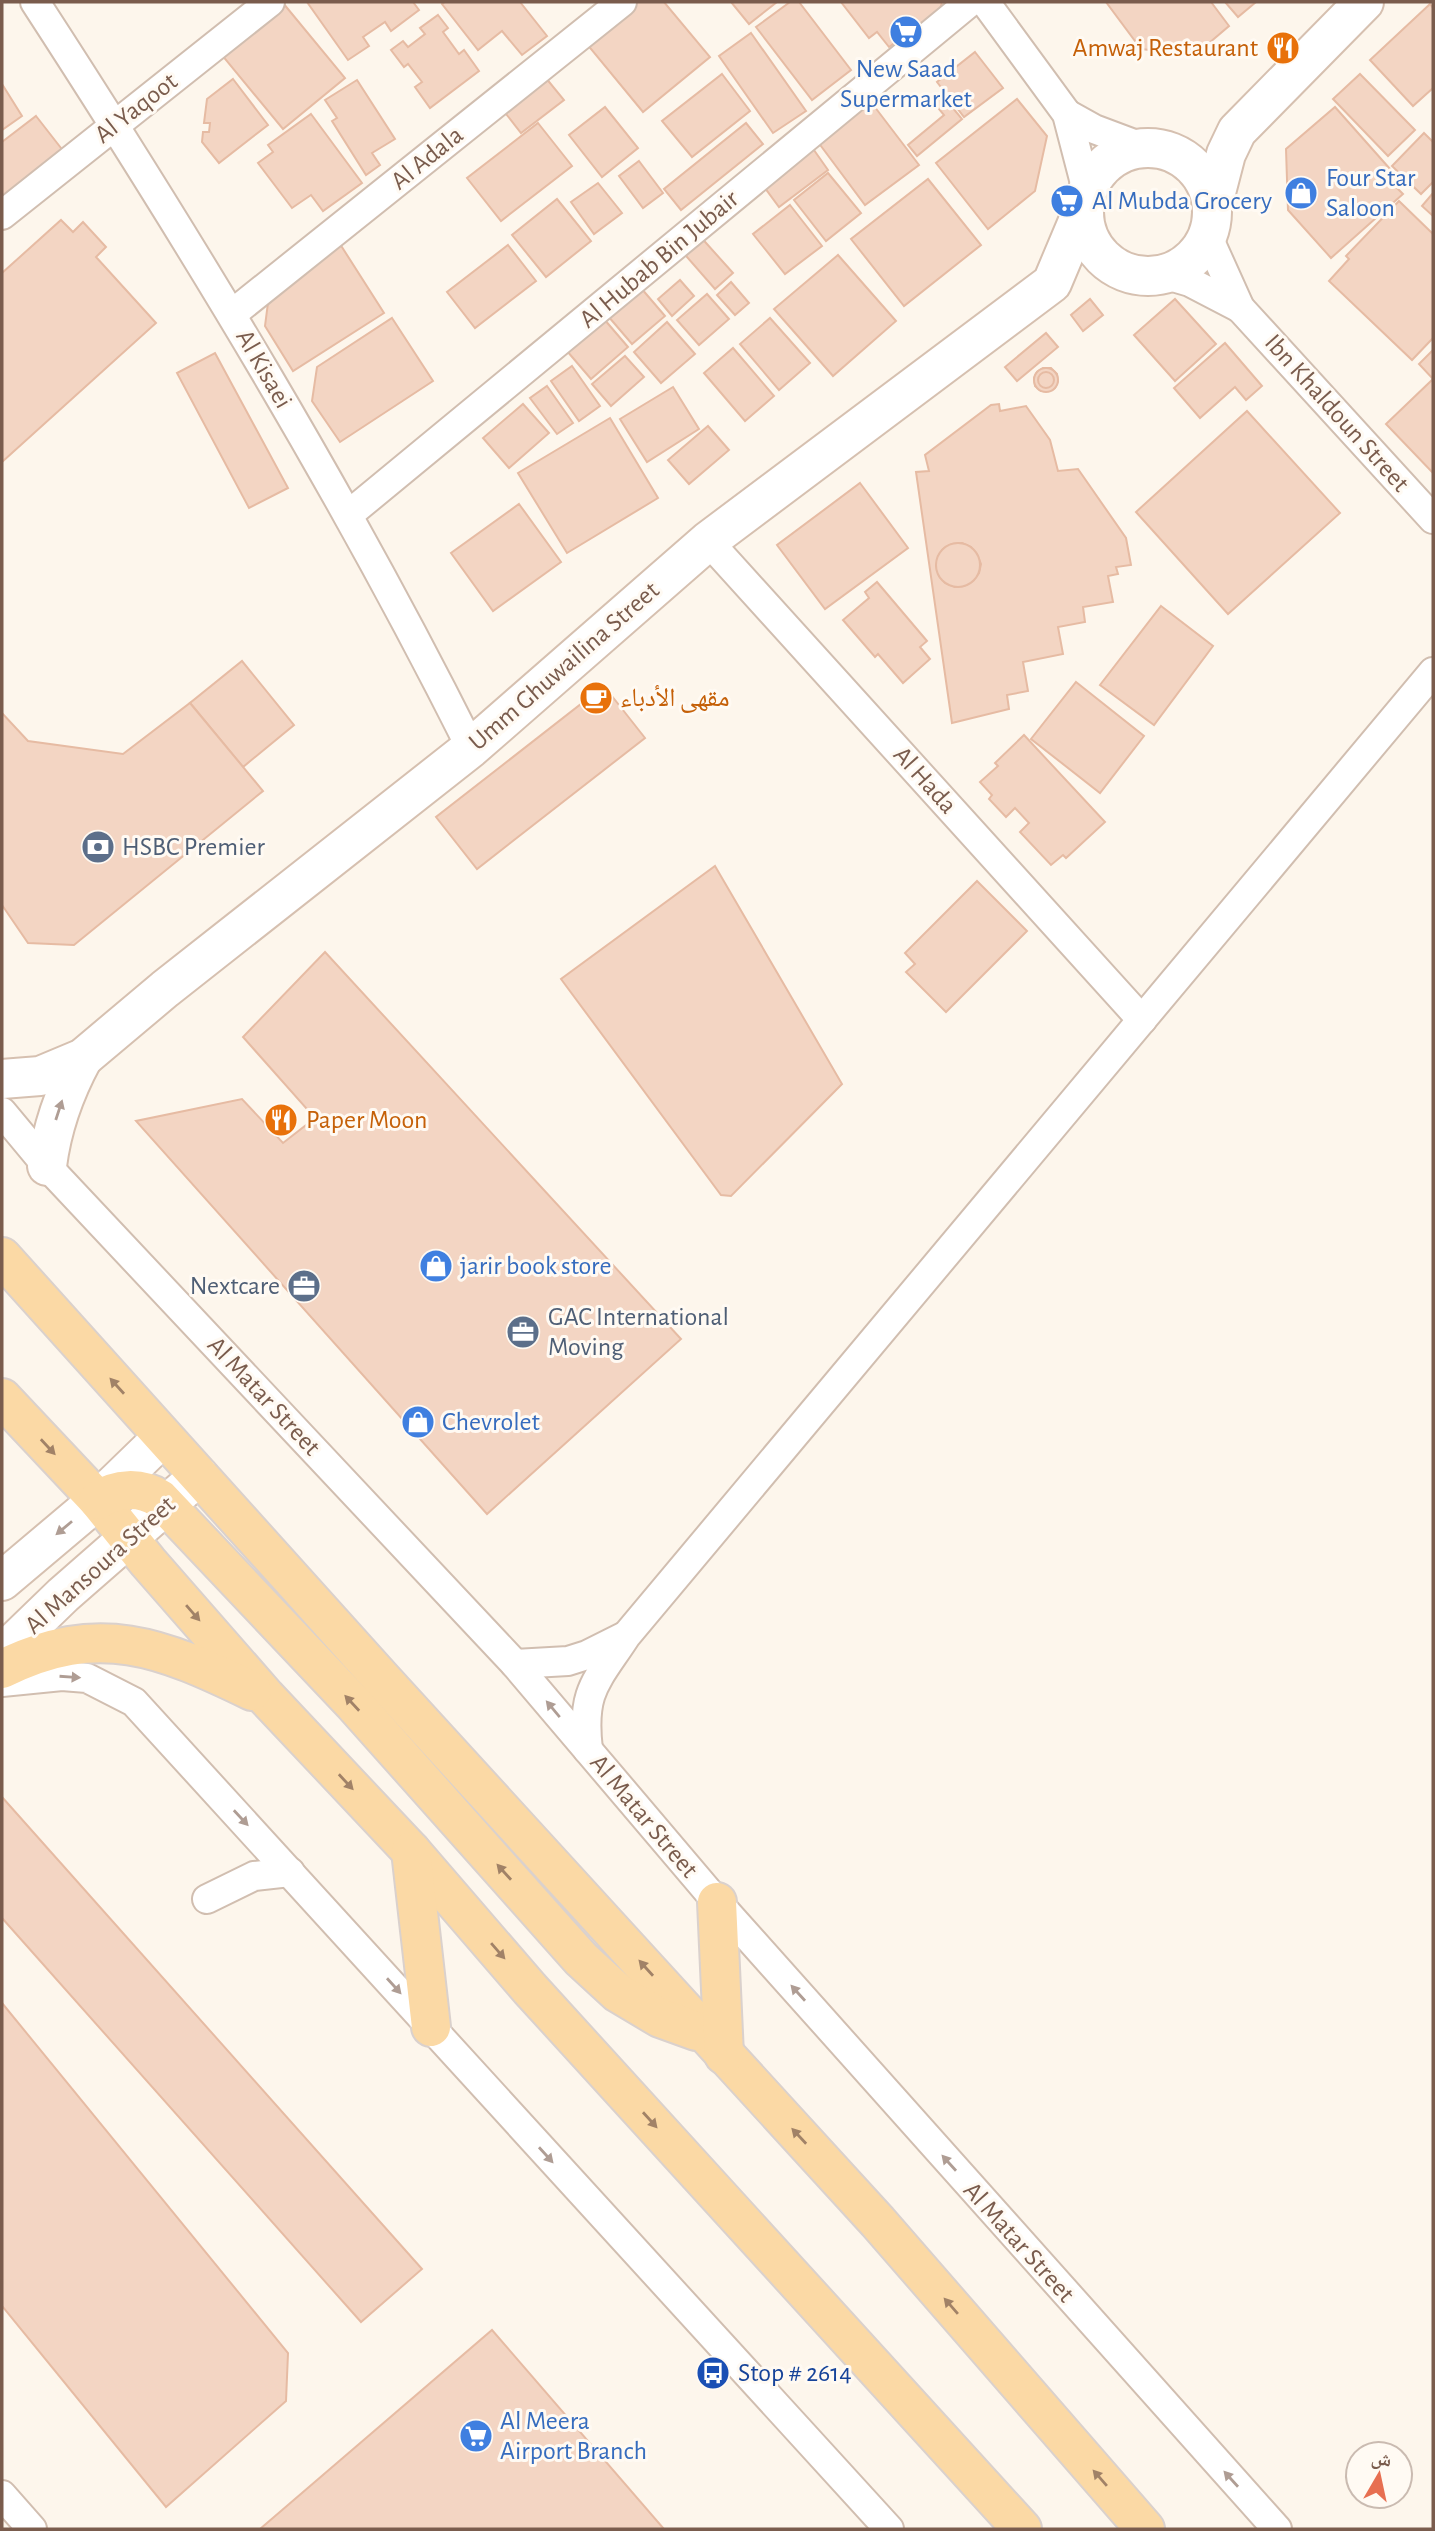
<svg xmlns="http://www.w3.org/2000/svg" width="1435" height="2531" viewBox="0 0 1435 2531" font-family="'Alegreya Sans','Noto Naskh Arabic',sans-serif">
	<rect width="100%" height="100%" fill="#fdf6ec"/>
	<g fill="#f3d5c3" stroke="#e6bba3" stroke-width="2" fill-rule="evenodd">
		<path d="M307,2H413L419,10L391,31L385,22L363,37L369,46L348,60Z"/>
		<path d="M445,2H520L547,36L522,55L502,31L478,50L442,4Z"/>
		<path d="M636,2H664L710,57L643,112L586,43Z"/>
		<path d="M731,2H777L749,24Z"/>
		<path d="M790,2H799L851,70L812,100L756,27Z"/>
		<path d="M841,2H942L936,26L906,48L900,39L889,47L877,32L869,38Z"/>
		<path d="M1106,2H1211L1229,26L1195,55L1141,49Z"/>
		<path d="M1225,2H1256L1238,17Z"/>
		<path d="M283,3L345,78L283,129L221,54Z"/>
		<path d="M1430,4L1433,8V88L1413,106L1370,60Z"/>
		<path d="M438,15L448,28L443,32L459,54L464,50L479,71L430,108L415,87L422,82L408,64L404,67L391,50L403,41L408,47L425,34L420,28Z"/>
		<path d="M751,33L806,111L773,133L719,56Z"/>
		<path d="M975,52L1003,88L964,117L937,82Z"/>
		<path d="M541,72L564,100L521,133L499,105Z"/>
		<path d="M722,74L750,111L692,157L662,121Z"/>
		<path d="M1360,74L1415,130L1388,156L1333,99Z"/>
		<path d="M233,79L268,125L219,163L202,142L203,132H209L210,123H204L207,99Z"/>
		<path d="M357,80L395,139L372,153L380,165L366,175L332,121L337,118L325,100Z"/>
		<path d="M2,84L22,116L2,130Z"/>
		<path d="M943,96L962,119L917,156L908,145L944,115L934,103Z"/>
		<path d="M1017,99L1047,136L1035,191L988,229L936,163Z"/>
		<path d="M871,102L919,165L865,205L818,142Z"/>
		<path d="M605,107L638,148L602,177L569,135Z"/>
		<path d="M1335,107L1398,178L1392,183L1403,194L1331,258L1288,210L1286,149Z"/>
		<path d="M311,114L362,183L323,211L311,195L292,208L258,163L273,152L268,145Z"/>
		<path d="M36,116L68,157L2,208V142Z"/>
		<path d="M538,123L572,166L501,221L467,178Z"/>
		<path d="M746,123L763,144L681,210L664,189Z"/>
		<path d="M1424,133L1433,142V182L1421,194L1392,166Z"/>
		<path d="M809,143L828,170L779,207L759,180Z"/>
		<path d="M639,161L663,193L643,208L619,176Z"/>
		<path d="M828,173L861,213L826,241L794,200Z"/>
		<path d="M928,179L981,245L904,306L851,239Z"/>
		<path d="M598,183L622,213L594,234L571,202Z"/>
		<path d="M1433,193V216L1422,206Z"/>
		<path d="M557,199L591,241L546,277L512,235Z"/>
		<path d="M1399,201L1433,234V338L1412,360L1329,281L1349,259L1346,256Z"/>
		<path d="M790,205L822,246L785,274L753,234Z"/>
		<path d="M61,220L73,232L83,222L106,247L96,257L156,323L2,462V273Z"/>
		<path d="M698,234L733,273L715,289L680,249Z"/>
		<path d="M340,244L384,313L293,371L265,326L270,287Z"/>
		<path d="M508,245L536,281L475,328L447,292Z"/>
		<path d="M838,255L896,321L833,376L774,309Z"/>
		<path d="M680,280L694,296L672,316L658,299Z"/>
		<path d="M731,282L749,303L735,315L717,295Z"/>
		<path d="M641,288L665,316L632,344L608,316Z"/>
		<path d="M707,294L729,319L699,345L677,320Z"/>
		<path d="M1090,299L1103,315L1083,331L1071,315Z"/>
		<path d="M1175,299L1216,344L1175,381L1134,335Z"/>
		<path d="M392,318L433,381L340,442L312,401L317,367Z"/>
		<path d="M770,318L810,363L779,390L740,344Z"/>
		<path d="M604,319L628,347L591,379L567,351Z"/>
		<path d="M667,322L695,354L661,383L634,352Z"/>
		<path d="M1046,333L1058,347L1017,381L1005,367Z"/>
		<path d="M1225,343L1262,386L1246,400L1235,387L1200,418L1174,388Z"/>
		<path d="M733,348L774,396L745,421L704,373Z"/>
		<path d="M1433,350V379L1419,364Z"/>
		<path d="M215,353L288,488L249,508L177,373Z"/>
		<path d="M625,356L644,377L611,406L592,384Z"/>
		<path d="M572,366L600,406L579,421L551,381Z"/>
		<path d="M1043,368H1051L1057,374L1058,381L1055,388L1049,391H1041L1035,386L1034,378L1037,372ZM1044,372H1050L1055,380L1048,388L1042,387L1038,379Z"/>
		<circle cx="1046" cy="380" r="12"/>
		<circle cx="1046" cy="380" r="8"/>
		<path d="M1432,380L1433,382V473L1386,424Z"/>
		<path d="M547,386L573,423L557,434L530,398Z"/>
		<path d="M673,387L699,429L647,462L620,419Z"/>
		<path d="M523,404L549,433L509,468L483,438Z"/>
		<path d="M999,404L1000,411L1026,406L1050,440L1058,471L1078,469L1126,538L1131,565L1116,567L1118,574L1108,576L1113,602L1083,607L1085,622L1058,627L1063,654L1023,662L1028,691L1007,695L1009,709L952,723L916,472L929,471L925,455L991,405ZM962,543L971,547L977,554L981,564L979,573L973,581L964,586L955,587L945,583L939,576L936,566L938,557L943,549L952,544Z"/>
		<path d="M1247,411L1340,513L1228,614L1136,512Z"/>
		<path d="M610,418L658,498L567,553L518,473Z"/>
		<path d="M708,426L729,450L689,484L668,460Z"/>
		<path d="M860,483L908,548L825,609L777,545Z"/>
		<path d="M519,504L561,562L493,611L451,553Z"/>
		<circle cx="958" cy="565" r="22"/>
		<path d="M877,582L927,641L920,647L930,659L903,683L878,654L875,657L843,620L869,598L865,592Z"/>
		<path d="M1161,606L1213,646L1154,725L1100,685Z"/>
		<path d="M242,661L294,725L243,767L190,703Z"/>
		<path d="M1076,682L1144,736L1100,793L1031,739Z"/>
		<path d="M604,686L645,738L477,869L436,817Z"/>
		<path d="M190,703L263,791L74,945L28,943L2,905V713L28,741L123,754Z"/>
		<path d="M1024,735L1105,822L1066,858L1063,855L1051,865L1020,832L1029,823L1015,808L1006,817L989,799L992,795L980,782L998,766L995,763Z"/>
		<path d="M715,866L842,1084L731,1196L721,1195L561,979Z"/>
		<path d="M977,881L1027,931L946,1012L906,972L915,964L905,953Z"/>
		<path d="M325,952L681,1339L487,1514L136,1121L242,1099L283,1143L315,1118L243,1037Z"/>
		<path d="M2,1797L422,2269L361,2322L2,1918Z"/>
		<path d="M2,2003L288,2353L286,2401L166,2507L2,2306Z"/>
		<path d="M492,2330L664,2529H260Z"/>
	</g>
	<g fill="none" stroke-linecap="round" stroke-linejoin="round">
		<defs>
			<g id="street">
				<path d="M35,2C192,244 342,490 471,748"/>
				<path d="M985,2L1067,114L1087,191"/>
				<path d="M1067,114L1094,129L1142,147"/>
				<path d="M2,215L270,2"/>
				<path d="M1208,237L1240,308L1433,519"/>
				<path d="M1163,274L1190,282L1240,308"/>
				<path d="M232,314L622,2"/>
				<path d="M348,515L970,2"/>
				<path d="M708,541L1142,1020"/>
				<path d="M2,1112L47,1166L515,1664L717,1902L1277,2529"/>
				<path d="M515,1664L568,1661L587,1655L623,1637"/>
				<path d="M2,1682L62,1676L87,1678L134,1702L889,2529"/>
				<path d="M588,1750C581,1691 596,1682 626,1636L1433,672"/>
				<path d="M207,1899L254,1876L290,1872"/>
				<path d="M2,2495L32,2529"/>
			</g>
			<g id="secondary">
				<circle cx="1148" cy="212" r="64"/>
				<path d="M1213,204L1226,154L1237,131L1364,2"/>
				<path d="M2,1079L40,1076L83,1058L165,989L471,748L708,541L1052,283L1084,207"/>
				<path d="M47,1166C52,1126 64,1093 83,1058"/>
				<path d="M2,1581L98,1500L163,1437"/>
				<path d="M2,1654L63,1595L199,1476"/>
			</g>
			<g id="primary">
				<path d="M2,1257L381,1678L878,2222L1145,2529"/>
				<path d="M2,1398L98,1500L148,1562L266,1697L411,1851L530,1989L1022,2529"/>
				<path d="M98,1500C117,1488 140,1486 160,1499L354,1704L581,1959L618,1993L660,2018L696,2031"/>
				<path d="M2,1669C99,1621 161,1647 252,1691"/>
				<path d="M411,1851L431,2027"/>
				<path d="M717,1902L724,2055"/>
			</g>
		</defs>
		<use href="#street" stroke="#d1beb0" stroke-width="32"/>
		<use href="#secondary" stroke="#d6c0b0" stroke-width="42"/>
		<use href="#primary" stroke="#dad1cd" stroke-width="42"/>
		<use href="#street" stroke="#fff" stroke-width="28"/>
		<use href="#secondary" stroke="#fff" stroke-width="38"/>
		<use href="#primary" stroke="#fbd9a5" stroke-width="38"/>
	</g>
	<defs><path id="oneway-solid" d="M-6-.8H1V-3.2L6.5 0L1 3.2V.8H-6Z" transform="scale(1.75)"/></defs>
	<g fill="#af9d94">
		<use href="#oneway-solid" transform="translate(59 1110) rotate(-72)"/>
		<use href="#oneway-solid" transform="translate(64 1528) rotate(140)"/>
		<use href="#oneway-solid" transform="translate(70 1677) rotate(4)"/>
		<use href="#oneway-solid" transform="translate(553 1709) rotate(-130)"/>
		<use href="#oneway-solid" transform="translate(241 1818) rotate(47)"/>
		<use href="#oneway-solid" transform="translate(394 1986) rotate(48)"/>
		<use href="#oneway-solid" transform="translate(798 1993) rotate(-132)"/>
		<use href="#oneway-solid" transform="translate(546 2155) rotate(48)"/>
		<use href="#oneway-solid" transform="translate(949 2163) rotate(-132)"/>
		<use href="#oneway-solid" transform="translate(1231 2479) rotate(-132)"/>
	</g>
	<g fill="#a18267">
		<use href="#oneway-solid" transform="translate(117 1386) rotate(-132)"/>
		<use href="#oneway-solid" transform="translate(48 1447) rotate(47)"/>
		<use href="#oneway-solid" transform="translate(193 1613) rotate(49)"/>
		<use href="#oneway-solid" transform="translate(352 1703) rotate(-133)"/>
		<use href="#oneway-solid" transform="translate(346 1782) rotate(47)"/>
		<use href="#oneway-solid" transform="translate(504 1872) rotate(-132)"/>
		<use href="#oneway-solid" transform="translate(498 1951) rotate(49)"/>
		<use href="#oneway-solid" transform="translate(646 1968) rotate(-132)"/>
		<use href="#oneway-solid" transform="translate(650 2120) rotate(48)"/>
		<use href="#oneway-solid" transform="translate(799 2136) rotate(-133)"/>
		<use href="#oneway-solid" transform="translate(951 2306) rotate(-131)"/>
		<use href="#oneway-solid" transform="translate(1100 2478) rotate(-131)"/>
	</g>
	<defs>
		<symbol id="supermarket-disc" viewBox="-11 -11 22 22"><circle r="9.5" fill="#3f7fe0" stroke="#fffaf3"/><path d="M-6-5.5h2.5l.6 2H6L4.5 2H-2.5L-4.4-4H-6ZM-1.5 3.2a1.3 1.3 0 1 0 .1 0ZM3 3.2a1.3 1.3 0 1 0 .1 0Z" fill="#fff"/></symbol>
		<symbol id="restaurant-disc" viewBox="-11 -11 22 22"><circle r="9.5" fill="#e8710a" stroke="#fffaf3"/><path d="M-5-6h1v4h1v-4h1v4h1v-4h1v5L-1.5 .5V6h-2V.5L-5-1ZM5-6V6H3V1.5H1.5Q1.5-4 5-6Z" fill="#fff"/></symbol>
		<symbol id="shop-disc" viewBox="-11 -11 22 22"><circle r="9.5" fill="#3f7fe0" stroke="#fffaf3"/><path d="M-5-2.5h2.3a2.7 3.5 0 0 1 5.4 0H5L5.5 6h-11ZM-1.5-2.5h3a1.5 2.3 0 0 0-3 0Z" fill="#fff"/></symbol>
		<symbol id="cafe-disc" viewBox="-11 -11 22 22"><circle r="9.5" fill="#e8710a" stroke="#fffaf3"/><path d="M-5.5-4.5H6V0H3Q3 3.5 0 3.5H-2.5Q-5.5 3.5-5.5 0ZM3-3.2v2h1.7v-2ZM-6 4.5H4V6H-6Z" fill="#fff"/></symbol>
		<symbol id="bank-disc" viewBox="-11 -11 22 22"><circle r="9.5" fill="#5c6f8a" stroke="#fffaf3"/><path d="M-6-4H6V4H-6ZM0-2.3a2.3 2.3 0 1 0 0 4.6a2.3 2.3 0 1 0 0-4.6Z" fill="#fff"/></symbol>
		<symbol id="office-disc" viewBox="-11 -11 22 22"><circle r="9.5" fill="#5c6f8a" stroke="#fffaf3"/><path d="M-6-3h4V-5.5h4V-3h4V5H-6ZM-1-4.5V-3h2v-1.5ZM-6 0V1H6V0Z" fill="#fff"/></symbol>
		<symbol id="bus-disc" viewBox="-11 -11 22 22"><circle r="9.5" fill="#1a4fb4" stroke="#fffaf3"/><path d="M-5-6H5V4H4V6H2V4H-2V6H-4V4H-5ZM-3.5-4V0h7V-4ZM-3.5 1.2v1.5H-2V1.2ZM2 1.2v1.5H3.5V1.2Z" fill="#fff"/></symbol>
	</defs>
	<g fill-rule="evenodd">
		<use href="#supermarket-disc" x="887" y="13" width="38" height="38"/>
		<use href="#restaurant-disc" x="1264" y="29" width="38" height="38"/>
		<use href="#shop-disc" x="1282" y="174" width="38" height="38"/>
		<use href="#supermarket-disc" x="1048" y="182" width="38" height="38"/>
		<use href="#cafe-disc" x="577" y="679" width="38" height="38"/>
		<use href="#bank-disc" x="79" y="828" width="38" height="38"/>
		<use href="#restaurant-disc" x="262" y="1101" width="38" height="38"/>
		<use href="#shop-disc" x="417" y="1247" width="38" height="38"/>
		<use href="#office-disc" x="285" y="1267" width="38" height="38"/>
		<use href="#office-disc" x="504" y="1313" width="38" height="38"/>
		<use href="#shop-disc" x="399" y="1403" width="38" height="38"/>
		<use href="#bus-disc" x="694" y="2354" width="38" height="38"/>
		<use href="#supermarket-disc" x="457" y="2417" width="38" height="38"/>
	</g>
	<g text-anchor="middle" dominant-baseline="central" stroke-width="6" stroke-linejoin="round" paint-order="stroke">
		<g font-size="26" fill="#c56008" stroke="#fffaf3" text-anchor="start">
			<text x="1258" y="48" text-anchor="end">Amwaj Restaurant</text>
			<text x="620" y="698">مقهى الأدباء</text>
			<text x="306" y="1120">Paper Moon</text>
		</g>
		<g font-size="26" fill="#366cbe" stroke="#fffaf3" text-anchor="start">
			<text x="906" y="69" text-anchor="middle">New Saad<tspan x="906" dy="30">Supermarket</tspan></text>
			<text x="1326" y="178">Four Star<tspan x="1326" dy="30">Saloon</tspan></text>
			<text x="1092" y="201">Al Mubda Grocery</text>
			<text x="460" y="1266">jarir book store</text>
			<text x="442" y="1422">Chevrolet</text>
			<text x="500" y="2421">Al Meera<tspan x="500" dy="30">Airport Branch</tspan></text>
		</g>
		<g font-size="26" fill="#7a5c4d" stroke="#fffaf3">
			<text transform="translate(136 108) rotate(-38)">Al Yaqoot</text>
			<text transform="translate(427 158) rotate(-39)">Al Adala</text>
			<text transform="translate(659 259) rotate(-40)">Al Hubab Bin Jubair</text>
			<text transform="translate(264 369) rotate(60)">Al Kisaei</text>
			<text transform="translate(1337 413) rotate(48)">Ibn Khaldoun Street</text>
			<text transform="translate(564 666) rotate(-41)">Umm Ghuwailina Street</text>
			<text transform="translate(925 780) rotate(48)">Al Hada</text>
			<text transform="translate(264 1396) rotate(47)">Al Matar Street</text>
			<text transform="translate(100 1565) rotate(-42)">Al Mansoura Street</text>
			<text transform="translate(644 1816) rotate(50)">Al Matar Street</text>
			<text transform="translate(1019 2242) rotate(48)">Al Matar Street</text>
		</g>
		<g font-size="26" fill="#4e5e75" stroke="#fffaf3" text-anchor="start">
			<text x="122" y="847">HSBC Premier</text>
			<text x="280" y="1286" text-anchor="end">Nextcare</text>
			<text x="548" y="1317">GAC International<tspan x="548" dy="30">Moving</tspan></text>
		</g>
		<g font-size="26" fill="#164399" stroke="#fffaf3" text-anchor="start">
			<text x="738" y="2373">Stop # 2614</text>
		</g>
	</g>
	<rect width="1435" height="2531" fill="none" stroke="#7a5c4d" stroke-width="7"/>
	<g transform="translate(1379 2475) rotate(9)"><circle r="33" fill="#fffaf3" stroke="#cabbb1" stroke-width="2"/>
	<path d="M0-5L12 26L0 18L-12 26Z" fill="#e76f51"/>
	<text y="-10" font-size="19" font-weight="bold" text-anchor="middle" fill="#7a5c4d">ش</text>
	</g>
</svg>
